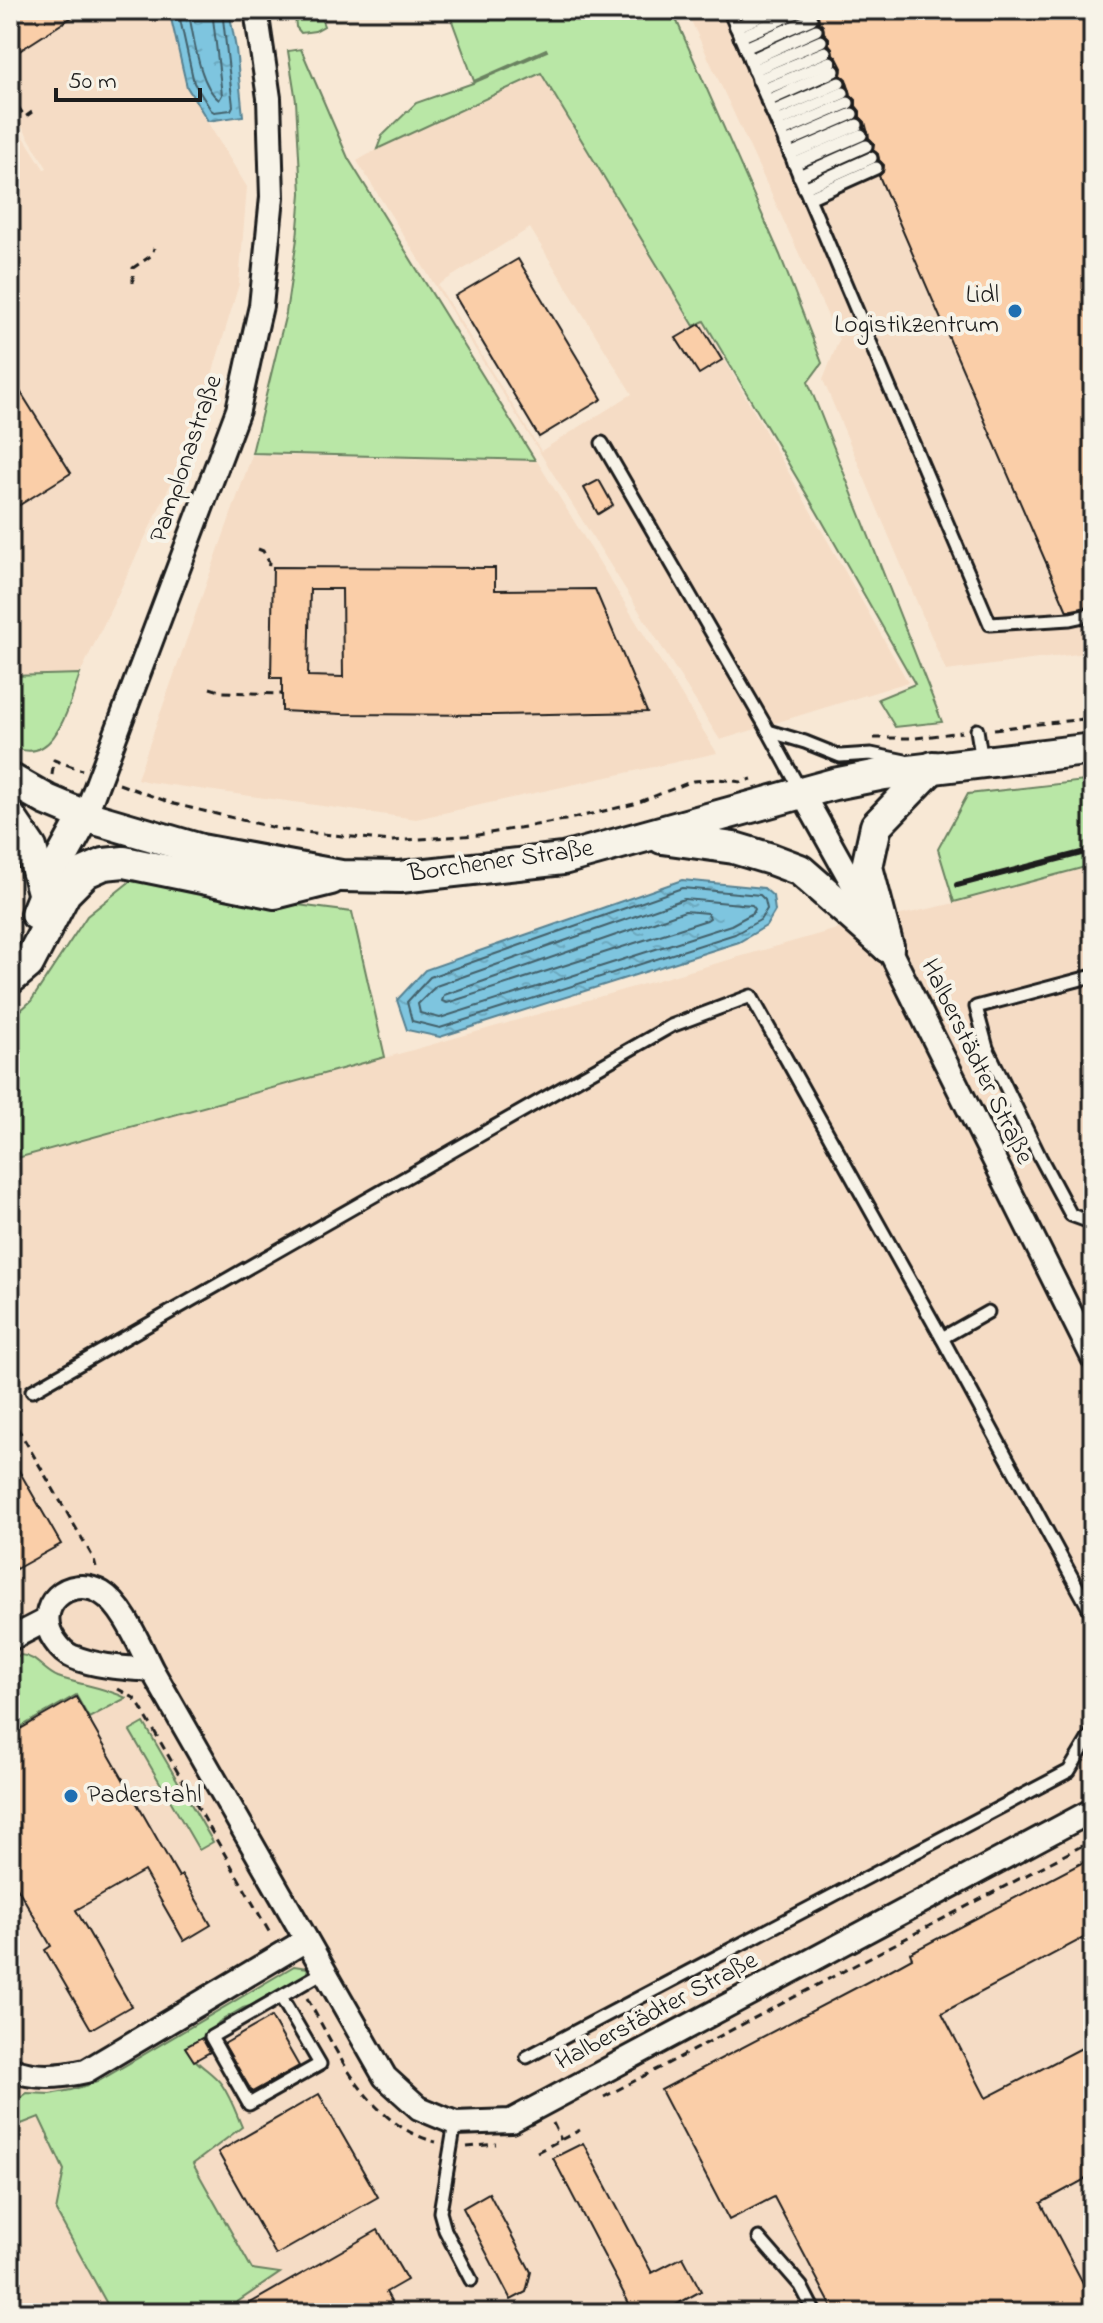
<svg xmlns="http://www.w3.org/2000/svg" width="1103" height="2323" viewBox="0 0 1103 2323" font-family="'Indie Flower',sans-serif">
	<defs>
		<pattern id="water-ripples" width="26" height="14" patternUnits="userSpaceOnUse" patternTransform="scale(2)"><rect width="26" height="14" fill="#7ec5df"/><path d="M2 4q2-2 4 0t4 0M15 11q2-2 4 0t4 0" fill="none" stroke="#6ca9bf"/></pattern>
	</defs>
	<rect width="100%" height="100%" fill="#f8e8d5"/>
	<filter id="ink" filterUnits="userSpaceOnUse"><feTurbulence type="fractalNoise" baseFrequency=".0125" numOctaves="2"/><feDisplacementMap in="SourceGraphic" scale="16" xChannelSelector="R" yChannelSelector="G"/><feConvolveMatrix kernelMatrix="1 2 1 2 8 2 1 2 1" color-interpolation-filters="sRGB"/></filter>
	<g filter="url(#ink)">
		<g fill="#f5dcc5" fill-rule="evenodd">
			<path d="M10,10H169L186,87L247,187L239,284L194,435L80,674L10,676V115L44,169L47,168L10,107Z"/>
			<path d="M686,10H1093V652L946,671L823,380L839,340Z"/>
			<path d="M541,74L693,327L703,322L908,682L720,740L357,161L376,150ZM530,228L632,394L541,451L438,285Z"/>
			<path d="M252,455L537,461L717,753L416,819L149,782L137,779Z"/>
			<path d="M1093,866V2313H10V1160L388,1057L837,929L955,903Z"/>
		</g>
		<g fill="#b9e7a6" stroke="#6a8261" stroke-width="2">
			<path d="M300,10H318L324,26L315,31L301,33L296,27L295,15Z"/>
			<path d="M448,10H672L780,255L822,363L808,382L942,722L895,727L878,699L915,684L817,512L704,321L694,326L541,73L377,149L382,136L416,103L473,83L547,51L546,49L474,81Z"/>
			<path d="M301,49L348,158L535,460L252,453L286,313L297,239L301,193L296,101L288,51Z"/>
			<path d="M80,674C69,704 55,771 10,745V676Z"/>
			<path d="M1093,780V865L954,902L938,849L968,794Z"/>
			<path d="M133,879L236,897L352,912L385,1057L10,1160V1020L31,1001L87,916Z"/>
			<path d="M20,1655C37,1656 43,1671 58,1677C80,1685 104,1687 126,1698L89,1718L76,1695L10,1733V1659Z"/>
			<path d="M144,1723L213,1842L199,1850L130,1731Z"/>
			<path d="M294,1966L308,1968L305,1979L264,2002L243,2008L219,2022L209,2034L186,2047C197,2067 210,2069 222,2085C231,2098 236,2113 242,2127L193,2164L252,2269L280,2273L221,2313H112L56,2211L64,2170L39,2117L11,2128L10,2135V2106L27,2093L50,2094L71,2090L97,2082Z"/>
		</g>
		<g fill="url(#water-ripples)" stroke="#578191" stroke-width="2">
			<path d="M169,10H229L236,49L243,116L208,121L187,87Z"/>
			<path d="M682,880L764,888L773,896L775,911L766,926L739,942L440,1037L407,1030L397,1000L425,970Z"/>
		</g>
		<g fill="none" stroke-linecap="round" stroke-linejoin="round">
			<g stroke="#43606a" stroke-width="2">
				<path d="M178,10L194,83L211,110L214,112L231,110L233,106L222,10"/>
				<path d="M188,10C194,35 198,84 219,100L222,95L212,10"/>
				<path d="M682,888L760,895L765,900L767,909L760,920L735,934L440,1028L412,1021L407,1002L430,977Z"/>
				<path d="M684,899L752,905L755,909L753,913L731,925L440,1018L420,1013L418,1004L436,986Z"/>
				<path d="M685,911L707,913L710,918L707,920L447,1003L442,1001L444,995Z"/>
			</g>
		</g>
		<g fill="#facea8" stroke="#1c1c1c" stroke-width="2" fill-rule="evenodd">
			<path d="M10,10H83L10,57Z"/>
			<path d="M810,10H1093V606L1067,611L879,176L883,172L884,165L879,160L878,154L873,150L874,143L869,138L865,122L860,117V111L856,106V100L851,95L846,79L841,75L842,68L837,58L833,54L832,48L829,44V38L824,33L823,26L819,22L818,15Z"/>
			<path d="M518,259L602,399L539,437L455,296Z"/>
			<path d="M700,324L722,360L699,374L676,338Z"/>
			<path d="M10,375L71,473L10,511Z"/>
			<path d="M599,480L613,505L598,514L584,488Z"/>
			<path d="M273,567L495,568V590L595,589L647,712L494,715L342,714L282,711V678H271ZM310,589H342L343,677L308,676Z"/>
			<path d="M10,1455L61,1544L16,1569L10,1558Z"/>
			<path d="M76,1697L179,1877L182,1875L211,1925L184,1941L144,1871L76,1910L131,2006L91,2029L45,1950L51,1946L10,1875V1735Z"/>
			<path d="M1093,1857V1933L942,2013L986,2098L1093,2042V2175L1041,2203L1093,2302V2313H835L774,2197L729,2220L661,2090L892,1969L912,1958L910,1953Z"/>
			<path d="M271,2017L299,2066L252,2092L224,2044Z"/>
			<path d="M202,2038L210,2052L194,2061L185,2047Z"/>
			<path d="M319,2094L378,2197L276,2255L218,2152Z"/>
			<path d="M583,2143L652,2273L683,2257L701,2291L670,2308L672,2313H634L553,2158Z"/>
			<path d="M489,2193L531,2272L526,2292L511,2300L463,2208Z"/>
			<path d="M378,2230L407,2280L386,2292L398,2313H233Z"/>
		</g>
		<g fill="none" stroke-linecap="round" stroke-linejoin="round">
			<defs>
				<g id="lane">
					<path d="M729,10L990,624L1070,619L1093,614"/>
					<path d="M736,27L774,10"/>
					<path d="M740,37L802,10"/>
					<path d="M745,48L811,19"/>
					<path d="M750,60L816,30"/>
					<path d="M754,70L821,41"/>
					<path d="M758,80L825,52"/>
					<path d="M763,90L830,62"/>
					<path d="M767,101L834,71"/>
					<path d="M772,112L839,83"/>
					<path d="M777,122L843,93"/>
					<path d="M781,132L848,103"/>
					<path d="M785,143L852,114"/>
					<path d="M790,154L857,125"/>
					<path d="M794,164L861,135"/>
					<path d="M799,176L866,146"/>
					<path d="M804,188L871,158"/>
					<path d="M809,198L876,168"/>
					<path d="M602,443L765,725L802,793"/>
					<path d="M977,730L982,761"/>
					<path d="M768,731L805,742L840,756L871,754L905,761"/>
					<path d="M1093,976L976,1007L987,1048L1040,1157L1071,1215L1093,1223"/>
					<path d="M942,1338L988,1312"/>
					<path d="M32,1391L671,1026L751,996L942,1338L1093,1616"/>
					<path d="M281,1997L320,2064L249,2104L211,2037L325,1971"/>
					<path d="M527,2057L1069,1771L1093,1731"/>
					<path d="M455,2123L440,2212L445,2230L471,2280"/>
					<path d="M759,2238L801,2286L815,2313"/>
				</g>
				<g id="street">
					<path d="M802,793L888,947L1093,1358"/>
					<path d="M85,816L238,410L255,332L261,306L272,197L269,98L256,10"/>
					<path d="M10,1639L45,1621"/>
					<path d="M152,1670C126,1668 97,1667 73,1657C65,1654 59,1647 55,1641C31,1607 69,1573 102,1593C124,1606 140,1647 152,1670L385,2077L419,2108L455,2123L511,2121L1093,1810"/>
					<path d="M10,2069C35,2079 60,2077 86,2071L306,1940"/>
				</g>
				<g id="secondary">
					<path d="M10,779L47,800L85,816L201,850L341,876L400,877L563,859L834,784L884,774L1093,749"/>
					<path d="M10,817L31,848L44,896"/>
					<path d="M662,838L734,848L771,859L800,870L888,947"/>
					<path d="M36,914L51,877L85,816"/>
					<path d="M888,947L867,867L876,826L933,767"/>
					<path d="M10,979L28,964L65,893L86,872L104,864L124,862L275,893L331,879"/>
				</g>
			</defs>
			<use href="#lane" stroke="#1c1c1c" stroke-width="17"/>
			<use href="#street" stroke="#1c1c1c" stroke-width="28"/>
			<use href="#secondary" stroke="#1c1c1c" stroke-width="36"/>
			<g stroke="#1c1c1c" stroke-width="3" stroke-dasharray="8 6" stroke-linecap="butt">
				<path d="M10,95L25,117L32,112"/>
				<path d="M133,283V268L152,255L154,248"/>
				<path d="M258,549L263,551L269,562L268,571"/>
				<path d="M210,688L223,692L282,694"/>
				<path d="M994,729L1093,718"/>
				<path d="M874,738H916L962,732"/>
				<path d="M52,775L54,760L82,770"/>
				<path d="M119,784L174,804L284,830L391,841L478,835L565,820L634,804L693,781L718,779L741,782L752,779"/>
				<path d="M10,1415L94,1559L96,1567"/>
				<path d="M118,1689L134,1698L141,1708L271,1935"/>
				<path d="M307,1998C339,2054 367,2124 436,2142"/>
				<path d="M604,2097L1093,1840"/>
				<path d="M553,2123L561,2140"/>
				<path d="M467,2147L496,2144"/>
				<path d="M537,2152L580,2130"/>
			</g>
			<use href="#lane" stroke="#f7f3e8" stroke-width="11"/>
			<use href="#street" stroke="#f7f3e8" stroke-width="22"/>
			<use href="#secondary" stroke="#f7f3e8" stroke-width="30"/>
			<path stroke="#1c1c1c" stroke-width="6" d="M957,885L1093,850"/>
		</g>
	</g>
	<g fill="#1f6fb2" stroke="#f7f3e8" stroke-width="3">
		<circle cx="1015" cy="311" r="8"/>
		<circle cx="71" cy="1796" r="8"/>
	</g>
	<g text-anchor="middle" dominant-baseline="central" stroke-width="8" stroke-linejoin="round" paint-order="stroke">
		<g font-size="26" fill="#1c1c1c" stroke="#f7f3e8" text-anchor="end">
			<text x="999" y="296">Lidl<tspan x="999" dy="30">Logistikzentrum</tspan></text>
			<text x="87" y="1796" text-anchor="start">Paderstahl</text>
		</g>
		<g font-size="26" fill="#1c1c1c" stroke="#f7f3e8">
			<text transform="translate(187 459) rotate(-71)">Pamplonastraße</text>
			<text transform="translate(501 862) rotate(-8)">Borchener Straße</text>
			<text transform="translate(976 1062) rotate(64)">Halberstädter Straße</text>
			<text transform="translate(657 2012) rotate(-28)">Halberstädter Straße</text>
		</g>
	</g>
	<rect width="1103" height="2323" fill="none" stroke="#f7f3e8" stroke-width="40"/>
	<rect x="20" y="20" width="1063" height="2283" fill="none" stroke="#1c1c1c" stroke-width="3" filter="url(#ink)"/>
	<path d="M56 88v12h144v-12" fill="none" stroke="#1c1c1c" stroke-width="4"/>
	<text x="68" y="88" font-size="24" fill="#1c1c1c" stroke="#f7f3e8" stroke-width="6" paint-order="stroke">50 m</text>
</svg>
